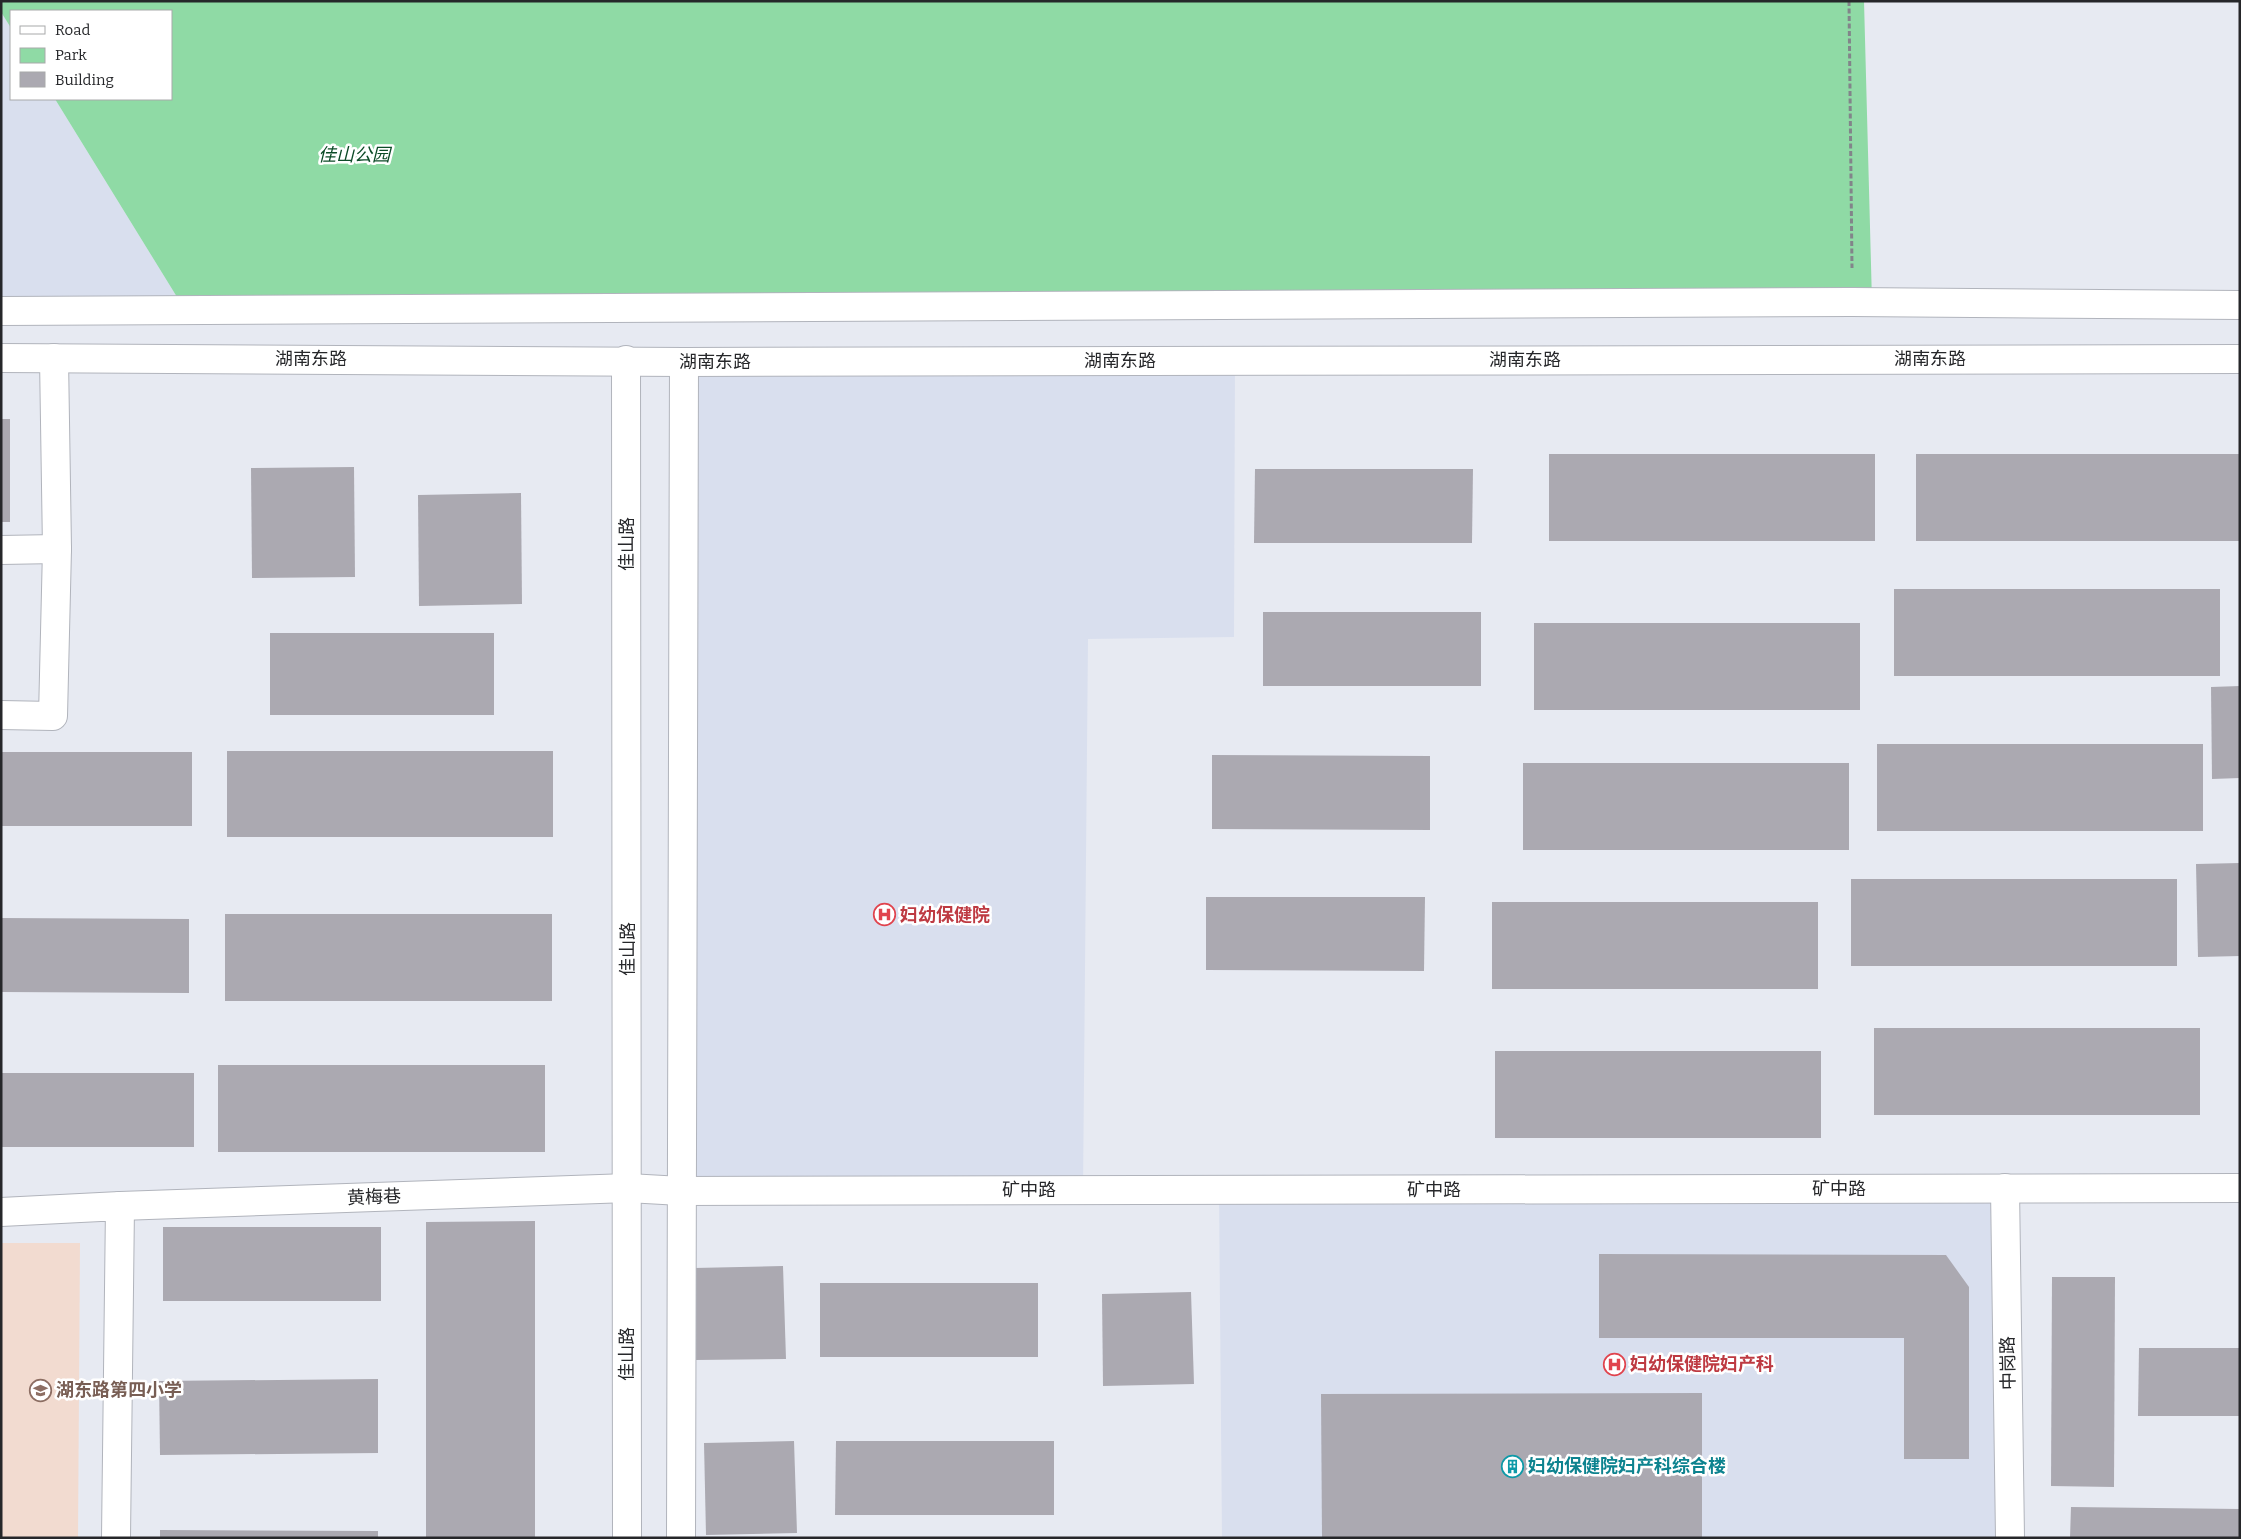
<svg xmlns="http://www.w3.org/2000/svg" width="2241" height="1539" viewBox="0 0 2241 1539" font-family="Bitter,'Noto Sans SC',serif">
	<rect width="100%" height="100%" fill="#e7eaf2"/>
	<g fill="#d9dfee">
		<path d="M1,12L11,28V99H55L185,310L1,312Z"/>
		<path d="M1235,361L1234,637L1088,639L1083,1190L681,1191L684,362Z"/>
		<path d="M2005,1188L2010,1538H1222L1219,1190Z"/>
	</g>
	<path fill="#f2dbd0" d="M1,1243H80L78,1538H1Z"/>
	<path fill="#8fdaa5" d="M1,1H1864L1872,302L185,310L55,99H171V11H11V28L1,12Z"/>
	<g fill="#aba9b1">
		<rect x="1" y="419" width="9" height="103"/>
		<rect x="1549" y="454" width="326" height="87"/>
		<rect x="1916" y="454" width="324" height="87"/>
		<path d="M354,467L355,577L252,578L251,468Z"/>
		<path d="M1255,469H1473L1472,543H1254Z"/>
		<path d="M521,493L522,604L419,606L418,495Z"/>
		<rect x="1894" y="589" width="326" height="87"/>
		<rect x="1263" y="612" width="218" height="74"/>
		<rect x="1534" y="623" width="326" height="87"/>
		<rect x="270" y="633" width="224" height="82"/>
		<path d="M2240,686V778L2212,779L2211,687Z"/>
		<rect x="1877" y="744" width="326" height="87"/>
		<rect x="227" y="751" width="326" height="86"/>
		<rect x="1" y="752" width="191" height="74"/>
		<path d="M1212,755L1430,756V830L1212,829Z"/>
		<rect x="1523" y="763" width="326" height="87"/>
		<path d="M2240,863V956L2198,957L2196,864Z"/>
		<rect x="1851" y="879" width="326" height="87"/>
		<path d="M1206,897H1425L1424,971L1206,970Z"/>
		<rect x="1492" y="902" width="326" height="87"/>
		<rect x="225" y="914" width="327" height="87"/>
		<path d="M1,918L189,919V993L1,992Z"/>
		<rect x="1874" y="1028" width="326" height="87"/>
		<rect x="1495" y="1051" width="326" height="87"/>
		<rect x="218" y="1065" width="327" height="87"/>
		<rect x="1" y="1073" width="193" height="74"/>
		<path d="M535,1221V1538H426V1222Z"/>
		<rect x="163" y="1227" width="218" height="74"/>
		<path d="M1599,1254L1946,1255L1969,1287V1459H1904V1338H1599Z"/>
		<path d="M783,1266L786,1359L695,1360L694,1268Z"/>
		<path d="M2052,1277H2115L2114,1487L2051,1486Z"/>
		<rect x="820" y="1283" width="218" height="74"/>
		<path d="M1191,1292L1194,1384L1103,1386L1102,1294Z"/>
		<path d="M2139,1348H2240V1416H2138Z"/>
		<path d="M378,1379V1453L160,1455L159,1381Z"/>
		<path d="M1702,1393V1538H1322L1321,1394Z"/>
		<path d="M794,1441L797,1533L706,1535L704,1443Z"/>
		<path d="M836,1441H1054V1515H835Z"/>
		<path d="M2071,1507L2240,1509V1538H2070Z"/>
		<path d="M160,1530L378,1531V1538H160Z"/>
	</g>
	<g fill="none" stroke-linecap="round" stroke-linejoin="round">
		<defs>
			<g id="minor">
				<path d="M1,550L57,549"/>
				<path d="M1,715L53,716L57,549L54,358"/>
				<path d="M2005,1188L2010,1538"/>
				<path d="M120,1206L628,1188L681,1191L2240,1188"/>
				<path d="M1,1212L120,1206L116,1538"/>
			</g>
			<g id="tertiary">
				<path d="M626,360L627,1538"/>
				<path d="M681,1538L684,362"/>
			</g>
			<g id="secondary">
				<path d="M1,311L1852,302L2240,305"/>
				<path d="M1,358L684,362L2240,359"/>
			</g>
		</defs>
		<use href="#minor" stroke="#b1b4bc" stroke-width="30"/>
		<use href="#tertiary" stroke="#b1b4bc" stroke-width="30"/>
		<use href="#secondary" stroke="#b1b4bc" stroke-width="30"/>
		<path stroke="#82848a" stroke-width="3" stroke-dasharray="5 2.5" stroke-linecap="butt" d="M1849,1L1852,268"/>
		<use href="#minor" stroke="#fff" stroke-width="28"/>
		<use href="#tertiary" stroke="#fff" stroke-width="28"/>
		<use href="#secondary" stroke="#fff" stroke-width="28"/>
	</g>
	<defs>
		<symbol id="hospital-ring" viewBox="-11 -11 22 22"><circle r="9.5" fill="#fff" stroke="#e0444e" stroke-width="1.5"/><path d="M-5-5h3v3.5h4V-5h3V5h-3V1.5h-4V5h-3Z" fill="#e0444e"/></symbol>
		<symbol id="school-ring" viewBox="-11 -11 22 22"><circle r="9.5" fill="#fff" stroke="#8d6e63" stroke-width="1.5"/><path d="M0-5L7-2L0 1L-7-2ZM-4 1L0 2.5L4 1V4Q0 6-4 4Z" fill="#8d6e63"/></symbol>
		<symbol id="building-ring" viewBox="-11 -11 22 22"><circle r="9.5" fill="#fff" stroke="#0f9aa8" stroke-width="1.5"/><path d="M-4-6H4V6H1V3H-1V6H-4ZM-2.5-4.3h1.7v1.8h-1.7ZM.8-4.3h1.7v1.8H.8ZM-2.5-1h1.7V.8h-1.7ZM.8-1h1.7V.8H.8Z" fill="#0f9aa8"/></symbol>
	</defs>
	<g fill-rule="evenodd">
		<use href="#hospital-ring" x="872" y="902" width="25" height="25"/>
		<use href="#hospital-ring" x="1602" y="1352" width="25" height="25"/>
		<use href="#school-ring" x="28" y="1378" width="25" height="25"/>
		<use href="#building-ring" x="1500" y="1454" width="25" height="25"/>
	</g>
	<g text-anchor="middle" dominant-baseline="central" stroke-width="5" stroke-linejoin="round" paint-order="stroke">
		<g font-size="18" font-style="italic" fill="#0c4b27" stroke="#fff">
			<text x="354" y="155">佳山公园</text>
		</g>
		<g font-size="18" fill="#26272a" stroke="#fff">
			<text x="311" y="359">湖南东路</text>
			<text x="1930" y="359">湖南东路</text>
			<text x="1525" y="360">湖南东路</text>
			<text x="1120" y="361">湖南东路</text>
			<text x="715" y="362">湖南东路</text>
			<text transform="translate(627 544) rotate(-90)">佳山路</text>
			<text transform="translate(628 949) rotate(-90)">佳山路</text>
			<text x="1839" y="1189">矿中路</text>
			<text x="1029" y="1190">矿中路</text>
			<text x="1434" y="1190">矿中路</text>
			<text transform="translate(374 1197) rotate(-2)">黄梅巷</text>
			<text transform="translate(627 1354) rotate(-90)">佳山路</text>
			<text transform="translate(2008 1363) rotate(-91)">中岗路</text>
		</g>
		<g font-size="18" font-weight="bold" fill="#be3a42" stroke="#fff" text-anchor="start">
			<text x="900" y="915">妇幼保健院</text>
			<text x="1630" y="1364">妇幼保健院妇产科</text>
		</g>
		<g font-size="18" font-weight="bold" fill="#785e54" stroke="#fff" text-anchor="start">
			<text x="56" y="1390">湖东路第四小学</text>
		</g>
		<g font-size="18" font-weight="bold" fill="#0d838f" stroke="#fff" text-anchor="start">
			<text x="1528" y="1466">妇幼保健院妇产科综合楼</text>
		</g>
	</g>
	<rect width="2241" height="1539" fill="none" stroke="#26272a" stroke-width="5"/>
	<rect x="10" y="10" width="162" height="90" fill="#ffffff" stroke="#a8a9aa"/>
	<rect x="20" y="26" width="25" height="8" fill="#ffffff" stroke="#a8a9aa"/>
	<text x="55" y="35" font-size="15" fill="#26272a">Road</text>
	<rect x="20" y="48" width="25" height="15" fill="#8fdaa5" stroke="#a8a9aa"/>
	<text x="55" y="60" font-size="15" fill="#26272a">Park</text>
	<rect x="20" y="72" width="25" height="15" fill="#aba9b1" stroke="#a8a9aa"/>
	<text x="55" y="85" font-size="15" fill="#26272a">Building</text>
</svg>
